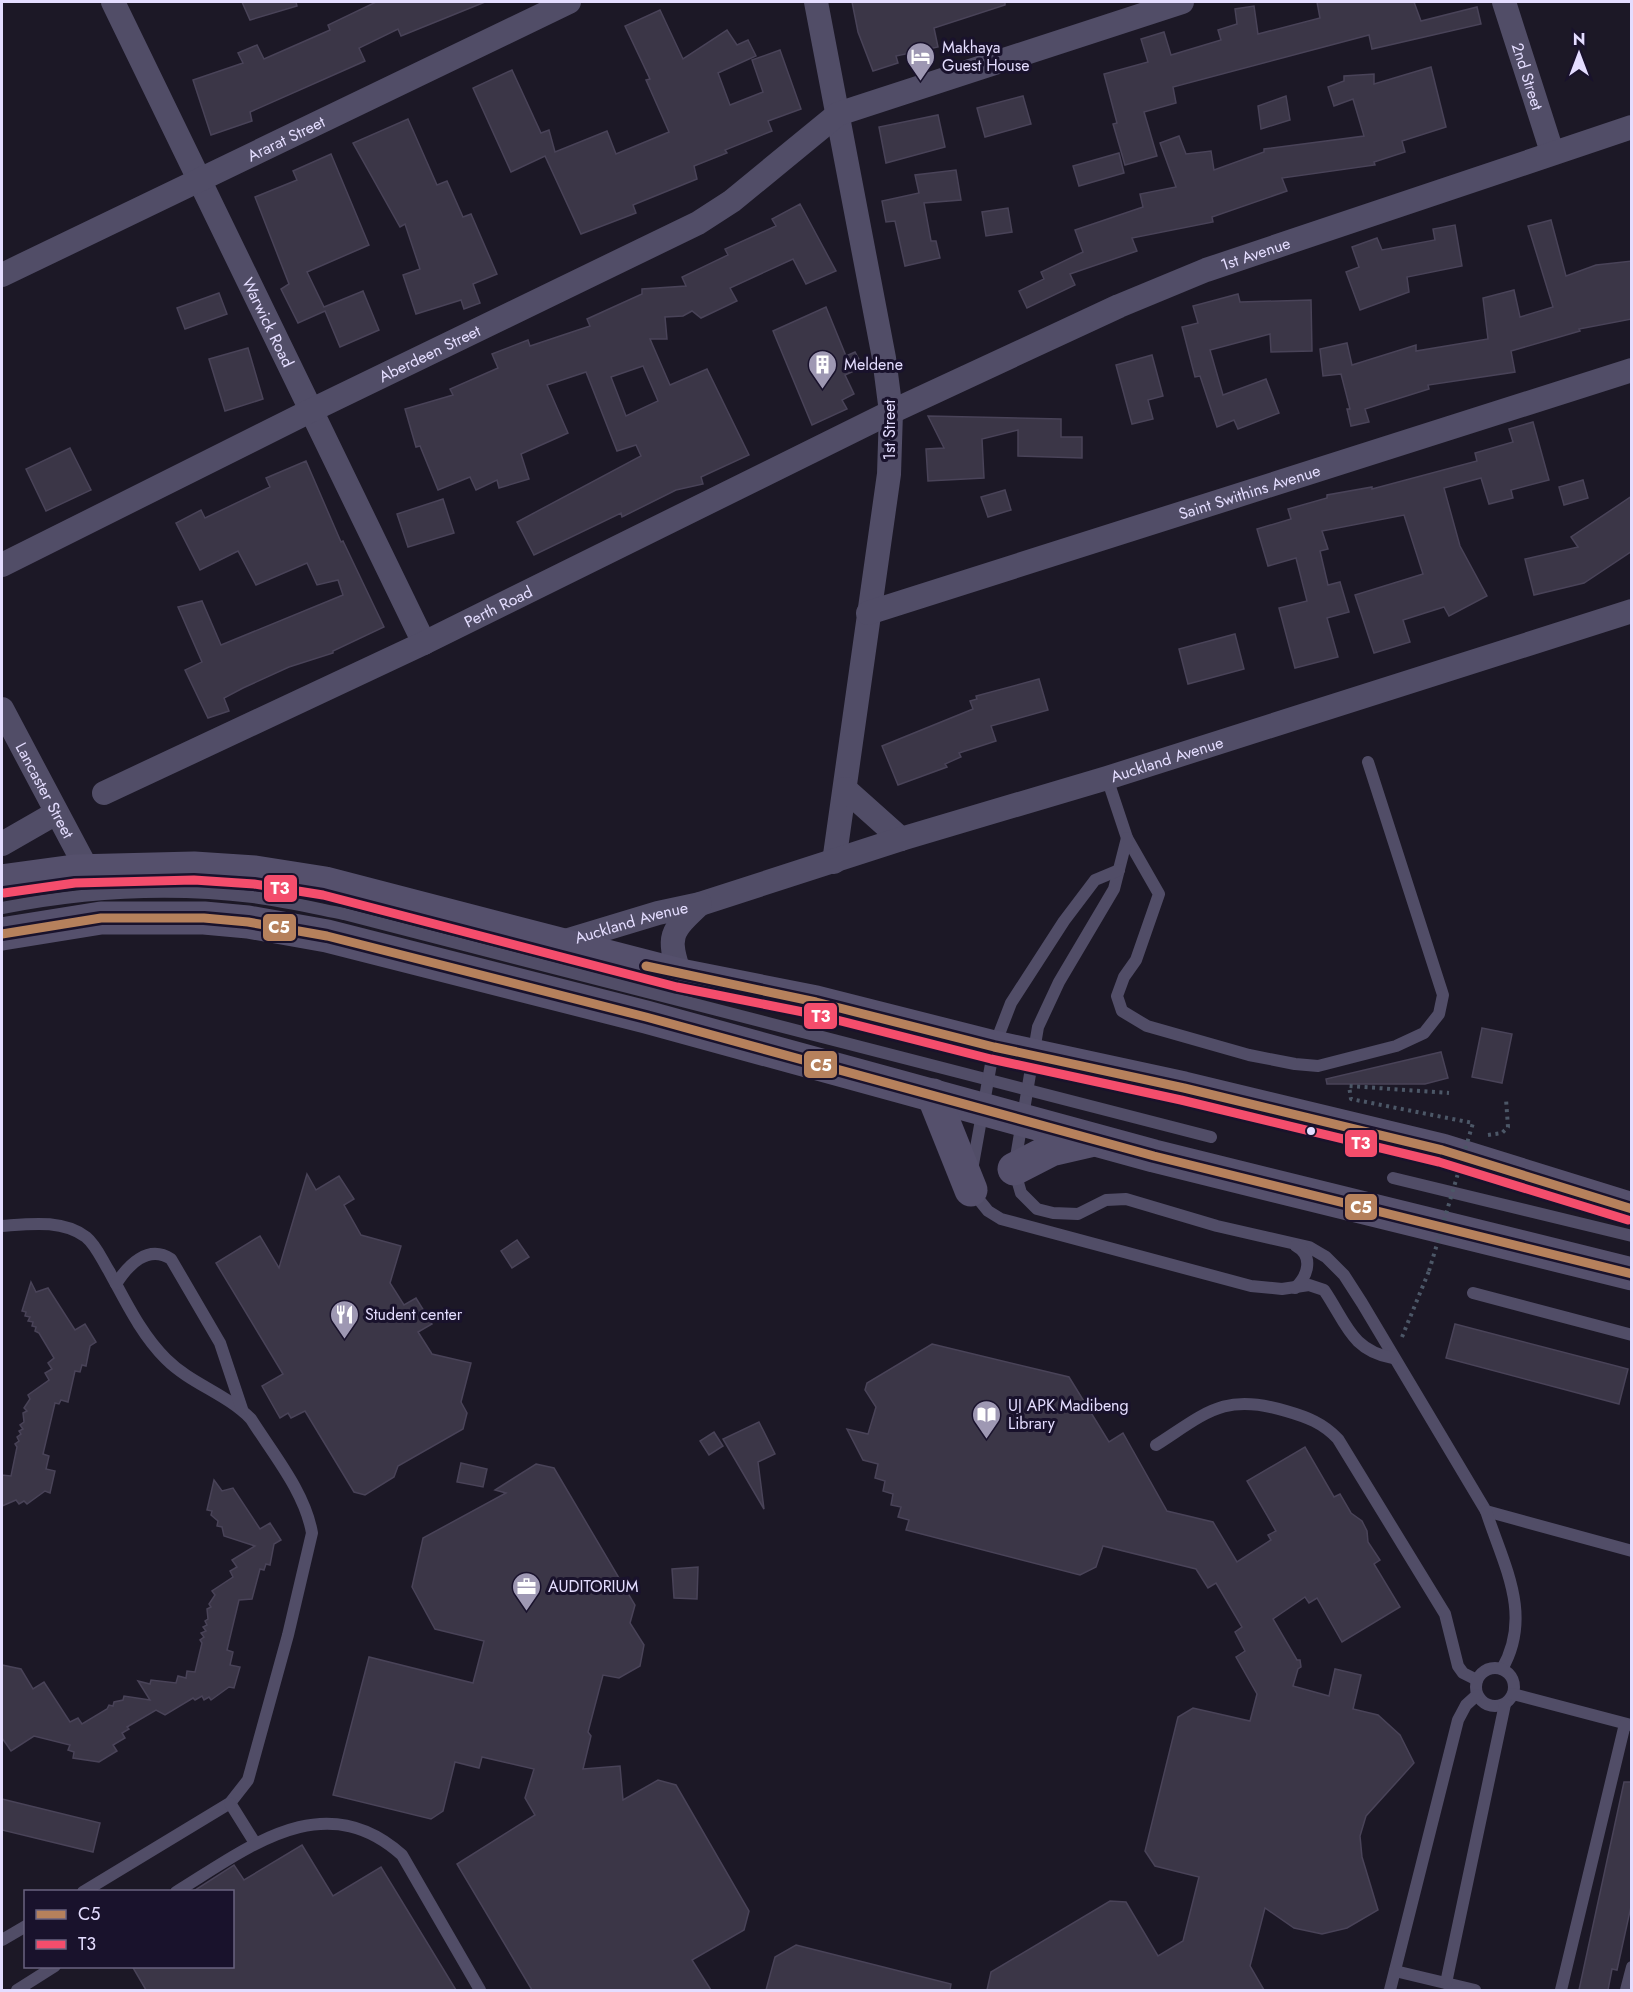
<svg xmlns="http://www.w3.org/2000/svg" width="1633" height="1992" viewBox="0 0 1633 1992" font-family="Jost,sans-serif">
	<rect width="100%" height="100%" fill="#1c1826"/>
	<g fill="#3b3647" stroke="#494358" stroke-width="1.5" fill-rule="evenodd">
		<path d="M242,2H296L297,6L250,20Z"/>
		<path d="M376,2H485L401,36L398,29L359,48L365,61L250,112L252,121L211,135L193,80L243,63L238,53L257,45L264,59L330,30L328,25Z"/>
		<path d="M852,2H1005V5L934,28L938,47L896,56L898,63L873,71L858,32Z"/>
		<path d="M1317,2H1414L1421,21L1477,7L1481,24L1372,49L1369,35L1173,87L1176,103L1144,112L1157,156L1125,165L1113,124L1117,123L1104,74L1148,62L1141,39L1164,32L1171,55L1221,40L1218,30L1237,24L1235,9L1254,6L1258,34L1320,18Z"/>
		<path d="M660,10L683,59L727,30L737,45L748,40L756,56L718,73L730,105L763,92L752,60L780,50L801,109L768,121L772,131L725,150L727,153L694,166L697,179L633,205L636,213L581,234L545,156L511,172L473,88L512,70L541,133L549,130L555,152L607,131L616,154L669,132L646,80L650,79L625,26Z"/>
		<path d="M1431,67L1446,127L1402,141L1405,152L1374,162L1375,165L1282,178L1287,191L1212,217L1213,222L1132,238L1137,251L1070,274L1075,285L1027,308L1019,291L1044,279L1041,272L1083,252L1075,230L1143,207L1140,194L1176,187L1160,143L1179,136L1186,154L1211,151L1214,170L1264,152V149L1364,136L1353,99L1334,106L1328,87L1344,81V76L1374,74V84Z"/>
		<path d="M1023,96L1031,124L985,137L977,108Z"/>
		<path d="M1286,96L1290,120L1261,129L1258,106Z"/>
		<path d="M938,115L945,147L886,163L879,127Z"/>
		<path d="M408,119L437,185L447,181L463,217L471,214L497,274L473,284L480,303L464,309L461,300L416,314L403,275L420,269L405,224L400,227L353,143Z"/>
		<path d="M1119,153L1124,173L1079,186L1073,166Z"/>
		<path d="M331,154L369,245L307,272L324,307L363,291L379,330L340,347L325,311L298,323L281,289L289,284L255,197L297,180L293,171Z"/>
		<path d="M956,170L961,200L924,203L931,241H936L940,258L905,266L895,221L886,222L882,201L919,193L915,175Z"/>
		<path d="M800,204L836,271L806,284L793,259L730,288L737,301L701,318L692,311L683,316L665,317L667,339H650L670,385L707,369L749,455L701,477L703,484L676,490L622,517L621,513L534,555L517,522L641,456L636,445L617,451L586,372L547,385L568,433L521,454L529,479L499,488L497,480L476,490L470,477L438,490L420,446L416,447L405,409L453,395L450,389L498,368L492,354L528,340L530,346L590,326L587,319L642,294V289L686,286L682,277L728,255L725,249L776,226L772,219ZM643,366L658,401L626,416L611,377Z"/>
		<path d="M1008,208L1012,232L986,236L982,212Z"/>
		<path d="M1551,220L1566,276L1596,265L1632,261V319L1579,329L1580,331L1511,351L1515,372L1428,385L1429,389L1365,409L1369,422L1351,426L1347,409H1350L1341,374L1323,376L1320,349L1347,343L1352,365L1416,345V351L1488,339L1483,298L1514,290L1520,317L1553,307L1528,226Z"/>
		<path d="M1455,225L1462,266L1407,277L1409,292L1360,310L1346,272L1359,267L1352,247L1377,238L1382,250L1435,240L1433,229Z"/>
		<path d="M219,293L227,314L185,329L177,308Z"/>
		<path d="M1238,294L1240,302L1311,300L1312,351L1271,352L1270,334L1210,350L1223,395L1266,379L1279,413L1238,429L1234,420L1217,427L1200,376L1195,377L1182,327L1198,323L1193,306Z"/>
		<path d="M826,307L846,356L855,352L863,367L845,375L854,394L842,400L847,409L812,425L773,331Z"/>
		<path d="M248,348L263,399L225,411L209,359Z"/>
		<path d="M1152,355L1163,396L1148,400L1153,419L1132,424L1116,365Z"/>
		<path d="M928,416L1061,419V437H1082V458L1018,456V430L982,439L984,478L928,481L926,449L944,448Z"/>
		<path d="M1533,422L1549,480L1511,490L1513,498L1489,504L1481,478L1444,488L1460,546L1487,596L1449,616L1444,607L1403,620L1410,642L1374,653L1355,595L1423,574L1404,515L1322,531L1328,549L1320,551L1328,585L1340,582L1349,612L1327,618L1338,657L1295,668L1279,608L1307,601L1296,558L1268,566L1257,529L1291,519L1288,509L1327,498V495L1372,487V489L1477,461L1475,453L1513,442L1509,429Z"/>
		<path d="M70,448L91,490L46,511L26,469Z"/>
		<path d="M306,461L341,542L343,541L384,627L333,651V653L289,667L243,688L224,698L229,711L208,718L185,670L202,662L178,607L202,601L221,645L343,595L338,580L317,585L307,563L256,585L238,551L200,570L176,523L201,510L205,518L270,487L266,478Z"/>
		<path d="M1583,480L1588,498L1564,505L1559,487Z"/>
		<path d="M1005,490L1011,510L988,517L981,497Z"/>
		<path d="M1632,496V551L1584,583L1534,595L1525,559L1578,547L1571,537Z"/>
		<path d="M443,499L454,533L408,547L397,514Z"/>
		<path d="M1235,634L1244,669L1188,684L1179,649Z"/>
		<path d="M1039,679L1048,710L991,726L996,741L959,753L961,757L945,764L947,767L898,785L882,746L973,709L970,701L977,699L976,696Z"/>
		<path d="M1482,1028L1512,1034L1502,1083L1472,1077Z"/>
		<path d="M1441,1052L1448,1078L1425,1084H1327L1326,1079Z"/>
		<path d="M307,1174L316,1190L339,1176L354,1199L344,1205L361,1235L401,1246L390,1283L404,1305L416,1298L432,1324L418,1332L432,1354L471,1363L461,1402L467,1413L463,1429L398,1466L394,1477L365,1495L354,1492L305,1411L291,1418L288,1413L280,1418L262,1386L283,1374L216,1263L260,1236L279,1268Z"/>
		<path d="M517,1240L529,1257L512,1268L501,1251Z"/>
		<path d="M31,1282L36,1292L48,1288L75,1330L85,1324L96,1342L90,1346L86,1366L82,1365L80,1372L75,1371L68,1402L61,1400L59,1404L55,1403L43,1454L49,1456L46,1469L55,1471L50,1493L45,1491L27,1504L24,1501L19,1504L16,1500L2,1506V1475L11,1476L17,1447L15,1444L19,1441L17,1437L21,1434L19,1431L23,1429L20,1425L24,1422L23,1413L27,1411L24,1408L30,1399L28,1395L49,1380L45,1373L52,1369L48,1363L54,1358L39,1333L35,1331L36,1327L32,1326L33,1322L28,1321L30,1317L25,1316L26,1312L22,1311Z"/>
		<path d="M1455,1324L1628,1369L1619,1404L1446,1358Z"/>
		<path d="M932,1344L1069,1377L1109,1442L1123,1433L1167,1511L1213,1522L1237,1562L1271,1540L1268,1535L1276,1531L1247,1481L1305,1447L1334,1497L1340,1494L1351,1513L1362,1521L1367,1531L1368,1542L1380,1560L1374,1564L1400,1607L1342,1642L1317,1598L1309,1603L1305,1597L1273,1619L1297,1660H1300L1301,1667L1298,1669L1293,1686L1329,1696L1335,1669L1361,1675L1353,1709L1378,1715L1400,1735L1414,1763L1366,1816L1360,1836L1362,1857L1378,1910L1347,1928L1322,1934L1294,1928L1265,1908L1250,1966L1264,1990H987L991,1972L1110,1901L1126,1902L1158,1956L1183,1941L1199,1877L1155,1866L1145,1851L1178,1717L1193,1708L1250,1721L1257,1694L1236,1657L1245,1651L1235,1632L1242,1627L1216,1583L1208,1588L1196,1569L1103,1546L1096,1567L1080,1575L906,1530L909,1520L898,1517L901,1507L891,1505L893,1494L883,1491L885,1481L875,1478L878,1464L863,1460L847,1429L868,1434L876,1407L865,1390L867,1383Z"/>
		<path d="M759,1422L775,1454L758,1462L764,1509L723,1439Z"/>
		<path d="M714,1432L723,1446L709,1455L700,1441Z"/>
		<path d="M461,1463L487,1469L483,1487L457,1482Z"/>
		<path d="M536,1464L554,1468L635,1605L630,1623L644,1645L640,1666L619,1678L603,1675L588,1732L591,1736L583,1769L620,1766L623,1800L658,1780L676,1785L749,1911L744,1930L692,1960L711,1990H532L457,1864L535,1815L525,1798L534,1769L482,1757L479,1768L455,1762L443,1811L431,1819L333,1795L369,1657L473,1683L484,1641L435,1629L412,1587L423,1538L506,1493L495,1490Z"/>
		<path d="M214,1480L222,1491L233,1488L260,1529L270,1523L281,1540L274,1544L270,1565L266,1564L264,1570L260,1569L252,1599L239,1600L227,1650L233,1652L230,1665L240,1667L234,1688L229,1687L211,1700L209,1697L204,1700L202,1696L195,1700L193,1698L165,1715L156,1710L127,1727L129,1729L122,1733L125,1738L113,1745L117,1751L99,1762L73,1758L74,1752L68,1750L70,1745L34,1736L11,1751L2,1738V1665L21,1669L33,1689L44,1682L70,1722L78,1718L82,1724L107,1709L109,1705L113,1706L114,1702L123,1700L124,1696L150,1700L138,1681L150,1684L151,1680L176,1683L178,1676L186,1678L187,1671L195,1672L202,1643L200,1640L204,1637L201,1633L206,1631L203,1627L207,1625L205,1621L208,1619L207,1609L211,1607L209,1604L215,1595L212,1591L233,1577L230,1571L237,1567L232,1560L255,1546L224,1536L222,1527L217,1526L218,1521L211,1515L212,1511L207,1510Z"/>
		<path d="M698,1567L697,1599L674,1598L672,1569Z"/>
		<path d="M1624,1782H1632V1902L1617,1970L1612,1969L1608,1990H1579Z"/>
		<path d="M2,1799L100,1823L93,1852L2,1830Z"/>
		<path d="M302,1845L333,1896L381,1867L456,1990H146L132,1966H232V1892H192L234,1865L244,1880Z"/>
		<path d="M796,1945L951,1984L950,1990H766L775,1957Z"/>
	</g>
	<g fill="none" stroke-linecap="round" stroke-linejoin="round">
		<g stroke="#4c5767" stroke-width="4" stroke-dasharray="3 4.5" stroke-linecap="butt">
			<path d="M1488,1135L1502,1133L1508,1127L1506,1099"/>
			<path d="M1402,1337L1429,1271"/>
		</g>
		<g stroke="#514d67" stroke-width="12">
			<path d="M1107,778L1127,838L1159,894L1136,960L1124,977L1117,996L1122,1011L1147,1026L1249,1055L1295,1064L1318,1066L1396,1046L1424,1033L1439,1014L1443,995L1368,762"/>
			<path d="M1127,838L1114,889L1059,982L1038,1027L1014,1169L1021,1193L1037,1209L1053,1213L1078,1214L1106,1200L1126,1199L1217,1226L1309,1247L1326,1257L1344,1275L1362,1303L1486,1511L1632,1551"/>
			<path d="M2,908C83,892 171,887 253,897C284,901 314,908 344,914L1211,1137"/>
			<path d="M972,1170L994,1047L1011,1003L1064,921L1095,880L1119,870"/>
			<path d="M1393,1178L1632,1236"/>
			<path d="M971,1190L988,1211L1001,1219L1251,1286L1282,1289L1309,1285L1324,1290C1346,1322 1351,1351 1393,1358"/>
			<path d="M2,1226C29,1224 62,1219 86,1237C96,1245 102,1260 109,1271C126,1302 141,1334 166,1359C191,1384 227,1394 251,1419C273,1454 305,1492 312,1533L288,1635L248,1780L230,1803L83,1892"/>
			<path d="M116,1284C128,1265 148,1244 171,1259L220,1343L242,1409"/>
			<path d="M1295,1288C1308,1276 1314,1256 1296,1246"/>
			<path d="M1473,1293L1632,1335"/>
			<path d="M1156,1445C1206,1413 1224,1392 1286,1411C1307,1417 1323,1423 1338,1439L1445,1614L1458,1666L1463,1673L1477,1680"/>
			<path d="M1486,1511C1504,1566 1533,1615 1502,1669"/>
			<circle cx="1495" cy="1687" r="19"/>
			<path d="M1513,1694L1631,1725"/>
			<path d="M230,1803L255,1843"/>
			<path d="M176,1892C248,1848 324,1785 402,1855L480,1990"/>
			<path d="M2,1940L26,1926"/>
			<path d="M1395,1971L1475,1990"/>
			<path d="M1446,1983L1505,1704"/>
			<path d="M17,1990L55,1966"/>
			<path d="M1390,1990L1458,1720L1466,1705L1477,1695"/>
			<path d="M1561,1990L1625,1724"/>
			<path d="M1626,1990L1632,1967"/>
		</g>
		<g stroke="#514d67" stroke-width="24">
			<path id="s1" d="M113,2L424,643"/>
			<path d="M816,2L884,358L891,412L889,474L834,862"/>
			<path id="s2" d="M1504,2L1552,152"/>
			<path id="s3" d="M2,275L569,2"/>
			<path id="s4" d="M2,565L312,410L698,223L732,201L838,114L1182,2"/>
			<path id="s5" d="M868,613L1632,370"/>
			<path id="s6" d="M2,709L88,871"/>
			<path d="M845,789L901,839"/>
			<path id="s7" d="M104,793L424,643L891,412L1119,306L1206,270L1632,127"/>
			<path d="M2,844L56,813"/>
			<path id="s8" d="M562,942L658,913L700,904L901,839L1107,778L1632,611"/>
			<path d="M680,975C667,936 670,932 700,904"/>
		</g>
		<g stroke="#55506c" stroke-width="33">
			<path d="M2,881L74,871L194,868L255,872L325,883L680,975L816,1002L994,1047L1184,1088L1442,1150L1632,1209"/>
			<path d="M2,934L101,918H204L248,922L327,936L646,1017L1154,1156L1632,1274"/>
			<path d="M933,1095L971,1190"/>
			<path d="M1014,1169L1051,1150L1090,1141"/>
		</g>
		<path stroke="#4c5767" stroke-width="4" stroke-dasharray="3 4.5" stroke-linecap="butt" d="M1429,1271L1473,1123L1351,1099L1349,1086L1449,1093"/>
		<defs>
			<g id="bus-1">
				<path d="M2,934L101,918H204L248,922L327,936L646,1017L1154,1156L1632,1274"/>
				<path d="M646,966L816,1002L994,1047L1184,1088L1442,1150L1632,1209"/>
			</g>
			<path id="bus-2" d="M4,893L75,883L194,880L254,884L323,895L677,987L813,1014L991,1059L1181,1100L1439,1162L1628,1220"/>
		</defs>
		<use href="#bus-1" stroke="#19122c" stroke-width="14"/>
		<use href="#bus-2" stroke="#19122c" stroke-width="14"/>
		<use href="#bus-1" stroke="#b6815c" stroke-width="9"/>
		<use href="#bus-2" stroke="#f44d6c" stroke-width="9"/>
	</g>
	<defs>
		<symbol id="hotel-pin" viewBox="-11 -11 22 30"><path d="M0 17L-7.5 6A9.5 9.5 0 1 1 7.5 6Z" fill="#9e98b3" stroke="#19122c"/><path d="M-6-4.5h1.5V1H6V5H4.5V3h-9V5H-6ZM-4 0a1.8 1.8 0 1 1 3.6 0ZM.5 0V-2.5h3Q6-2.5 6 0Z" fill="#fff"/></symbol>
		<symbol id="building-pin" viewBox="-11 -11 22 30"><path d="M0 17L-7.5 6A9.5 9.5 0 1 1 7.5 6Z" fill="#9e98b3" stroke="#19122c"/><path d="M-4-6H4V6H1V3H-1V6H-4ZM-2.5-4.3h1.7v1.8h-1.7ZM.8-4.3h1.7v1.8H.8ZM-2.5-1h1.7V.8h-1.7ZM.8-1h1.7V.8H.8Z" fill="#fff"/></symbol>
		<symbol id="restaurant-pin" viewBox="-11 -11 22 30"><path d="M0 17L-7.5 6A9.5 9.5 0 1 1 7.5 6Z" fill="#9e98b3" stroke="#19122c"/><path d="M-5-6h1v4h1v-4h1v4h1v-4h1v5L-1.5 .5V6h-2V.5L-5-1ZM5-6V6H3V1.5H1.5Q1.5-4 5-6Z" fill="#fff"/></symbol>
		<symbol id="library-pin" viewBox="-11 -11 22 30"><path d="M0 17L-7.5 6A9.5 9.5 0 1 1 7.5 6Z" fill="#9e98b3" stroke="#19122c"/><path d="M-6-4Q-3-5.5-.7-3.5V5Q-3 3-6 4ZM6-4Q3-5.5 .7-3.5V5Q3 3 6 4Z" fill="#fff"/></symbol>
		<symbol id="office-pin" viewBox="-11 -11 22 30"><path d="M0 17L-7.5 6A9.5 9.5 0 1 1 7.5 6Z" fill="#9e98b3" stroke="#19122c"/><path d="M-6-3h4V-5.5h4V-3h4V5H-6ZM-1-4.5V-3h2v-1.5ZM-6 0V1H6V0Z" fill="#fff"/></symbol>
	</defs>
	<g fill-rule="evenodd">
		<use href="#hotel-pin" x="904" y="40" width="33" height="45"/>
		<use href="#building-pin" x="806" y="348" width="33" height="45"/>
		<use href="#restaurant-pin" x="328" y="1298" width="33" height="45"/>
		<use href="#library-pin" x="970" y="1398" width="33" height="45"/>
		<use href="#office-pin" x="510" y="1570" width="33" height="45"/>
	</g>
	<circle fill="#e4ddff" stroke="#19122c" stroke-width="2" cx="1311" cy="1131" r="5"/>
	<g text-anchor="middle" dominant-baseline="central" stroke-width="6" stroke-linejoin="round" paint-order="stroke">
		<g font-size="16" fill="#e4ddff" stroke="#19122c" text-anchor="start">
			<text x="942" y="47">Makhaya<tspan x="942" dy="18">Guest House</tspan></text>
			<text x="844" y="364">Meldene</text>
			<text x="365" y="1314">Student center</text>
			<text x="1008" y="1405">UJ APK Madibeng<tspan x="1008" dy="18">Library</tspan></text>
			<text x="548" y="1586">AUDITORIUM</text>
		</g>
		<g font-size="16" fill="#e4ddff" stroke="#19122c">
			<text stroke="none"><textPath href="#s2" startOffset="78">2nd Street</textPath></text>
			<text stroke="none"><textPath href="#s3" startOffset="315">Ararat Street</textPath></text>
			<text stroke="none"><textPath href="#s7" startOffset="1272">1st Avenue</textPath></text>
			<text stroke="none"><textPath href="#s1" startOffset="356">Warwick Road</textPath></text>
			<text stroke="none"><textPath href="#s4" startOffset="477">Aberdeen Street</textPath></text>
			<text transform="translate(889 430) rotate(-90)">1st Street</text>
			<text stroke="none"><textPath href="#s5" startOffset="400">Saint Swithins Avenue</textPath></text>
			<text stroke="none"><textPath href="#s7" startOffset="436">Perth Road</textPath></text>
			<text stroke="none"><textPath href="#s8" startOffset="632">Auckland Avenue</textPath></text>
			<text stroke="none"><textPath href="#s6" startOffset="92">Lancaster Street</textPath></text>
			<text stroke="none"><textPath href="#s8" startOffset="72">Auckland Avenue</textPath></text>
		</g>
	</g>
	<g stroke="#19122c" stroke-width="2">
		<rect x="263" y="874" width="35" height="29" rx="6" fill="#f44d6c"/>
		<rect x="262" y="913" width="35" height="29" rx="6" fill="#b6815c"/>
		<rect x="803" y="1002" width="35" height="28" rx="6" fill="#f44d6c"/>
		<rect x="803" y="1050" width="35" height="29" rx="6" fill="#b6815c"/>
		<rect x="1344" y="1129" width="34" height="29" rx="6" fill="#f44d6c"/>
		<rect x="1344" y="1193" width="34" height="28" rx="6" fill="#b6815c"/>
	</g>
	<g font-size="16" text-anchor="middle" font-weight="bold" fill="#fff">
		<text x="280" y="894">T3</text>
		<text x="279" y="933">C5</text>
		<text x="821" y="1022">T3</text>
		<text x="821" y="1071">C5</text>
		<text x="1361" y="1149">T3</text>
		<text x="1361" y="1213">C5</text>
	</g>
	<rect width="1633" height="1992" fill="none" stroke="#e4ddff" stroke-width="6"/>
	<rect x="24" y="1890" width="210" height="78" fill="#19122c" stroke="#6a6380" stroke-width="1.5"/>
	<rect x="36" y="1910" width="30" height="9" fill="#b6815c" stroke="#6a6380" stroke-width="1.5"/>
	<text x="78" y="1920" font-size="18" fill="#e4ddff">C5</text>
	<rect x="36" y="1940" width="30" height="9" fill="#f44d6c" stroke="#6a6380" stroke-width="1.5"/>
	<text x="78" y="1950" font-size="18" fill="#e4ddff">T3</text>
	<g transform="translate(1579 54)" stroke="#19122c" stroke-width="4.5" paint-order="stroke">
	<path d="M0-4.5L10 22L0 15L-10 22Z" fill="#e4ddff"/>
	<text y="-9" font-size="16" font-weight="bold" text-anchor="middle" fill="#e4ddff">N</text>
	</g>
</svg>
